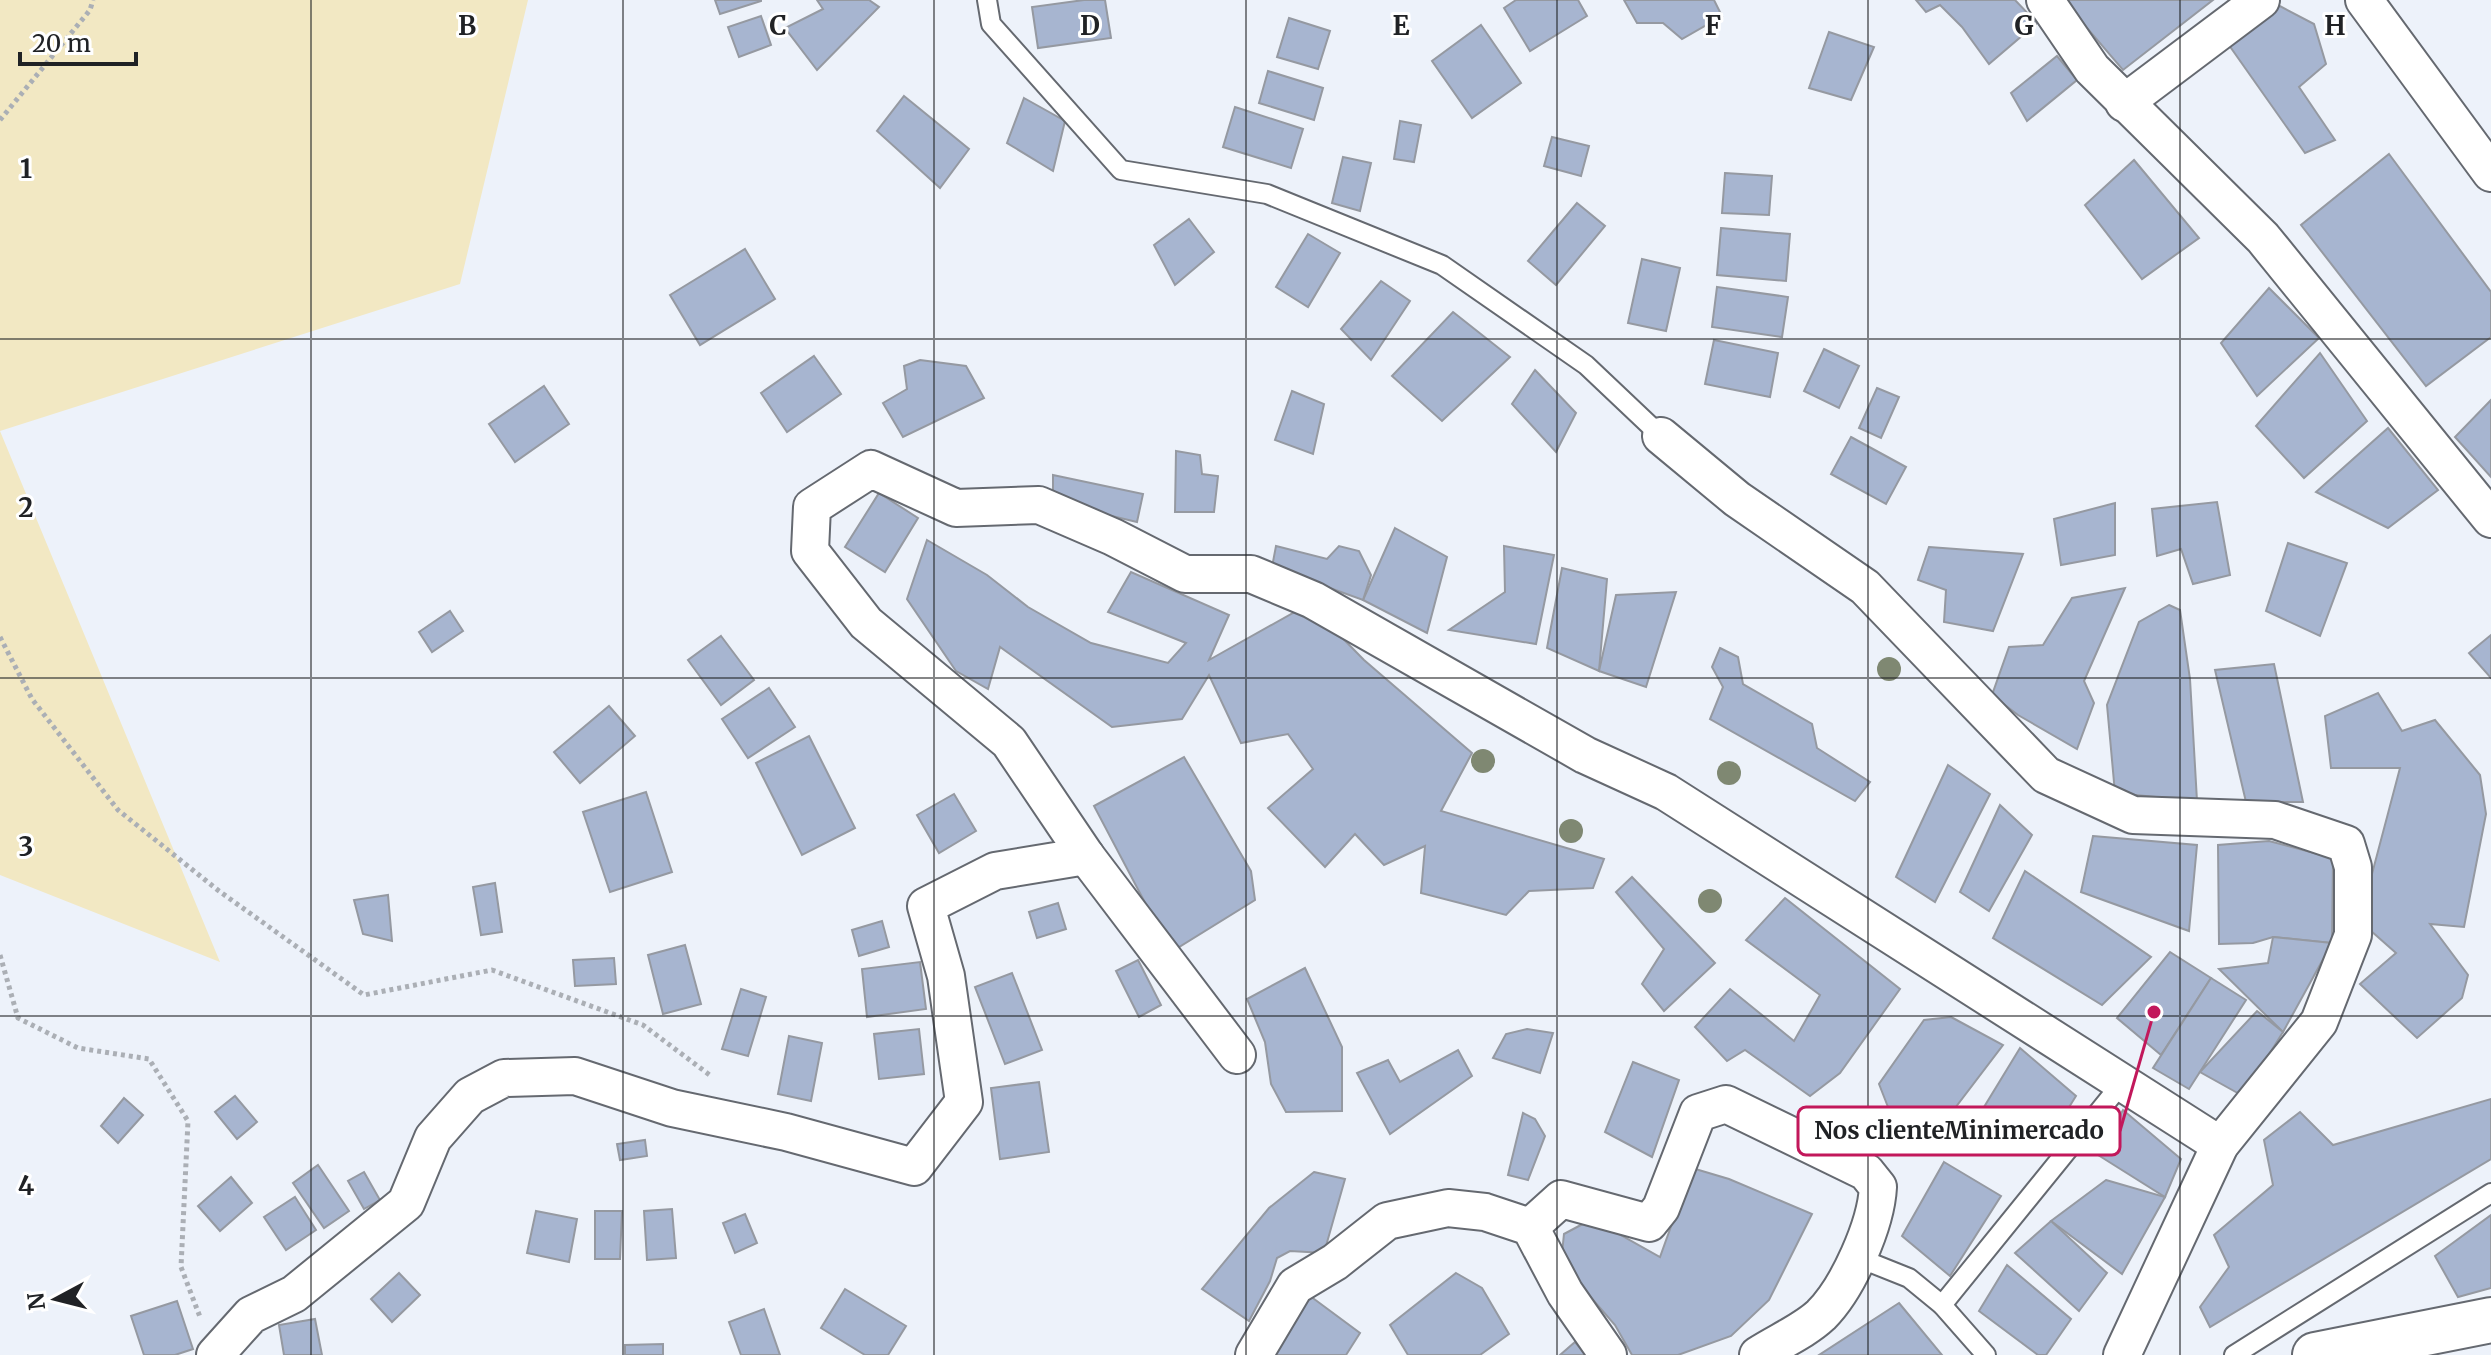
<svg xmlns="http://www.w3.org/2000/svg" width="2491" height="1355" viewBox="0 0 2491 1355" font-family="Merriweather,serif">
	<rect width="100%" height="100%" fill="#edf2fa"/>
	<path fill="#f2e8c3" d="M0,0H528L460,284L0,431L220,962L0,875Z"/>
	<g fill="#a7b5d0" stroke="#9599a1" stroke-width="2">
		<path d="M715,0H761V1L720,14Z"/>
		<path d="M817,0H869L879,7L817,70L785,28L823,9Z"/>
		<path d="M1084,0H1105L1111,38L1038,48L1032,7Z"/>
		<path d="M1516,0H1578L1587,16L1530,51L1504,8Z"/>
		<path d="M1624,0H1714L1722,16L1682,39L1663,23H1637Z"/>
		<path d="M1916,0H2015L2037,23L1989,64L1962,27L1940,5L1926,12Z"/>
		<path d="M2063,0H2213L2123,70Z"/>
		<path d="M2276,4L2314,24L2326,64L2299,87L2335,140L2305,153L2224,38Z"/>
		<path d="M761,16L771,45L739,57L728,27Z"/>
		<path d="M1289,18L1330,31L1318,69L1277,57Z"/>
		<path d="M1481,25L1521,83L1472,118L1432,61Z"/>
		<path d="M1829,32L1874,47L1851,100L1809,88Z"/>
		<path d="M2057,56L2077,80L2027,121L2011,93Z"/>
		<path d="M1268,71L1323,88L1314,120L1259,103Z"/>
		<path d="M904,96L969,149L940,188L877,131Z"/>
		<path d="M1024,98L1065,121L1053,171L1007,143Z"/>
		<path d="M1235,107L1303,129L1291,168L1223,147Z"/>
		<path d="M1400,121L1421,125L1414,162L1394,159Z"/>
		<path d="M1552,137L1589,146L1581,176L1544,166Z"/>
		<path d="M2389,154L2491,292V337L2426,386L2301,225Z"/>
		<path d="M1343,157L1371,163L1360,211L1332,203Z"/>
		<path d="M2134,160L2199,238L2142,279L2085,205Z"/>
		<path d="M1725,173L1772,176L1769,215L1722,213Z"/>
		<path d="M1577,203L1605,226L1556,285L1528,261Z"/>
		<path d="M1189,219L1214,252L1175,285L1154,245Z"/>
		<path d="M1721,228L1790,234L1786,281L1717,275Z"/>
		<path d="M1308,234L1340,253L1308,307L1276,287Z"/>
		<path d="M745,249L775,299L700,345L670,295Z"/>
		<path d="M1642,259L1680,268L1666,331L1628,323Z"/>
		<path d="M1381,281L1410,301L1371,360L1341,329Z"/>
		<path d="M1717,287L1788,297L1782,337L1712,327Z"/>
		<path d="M2269,288L2319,338L2257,396L2221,343Z"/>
		<path d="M1453,312L1510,357L1442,421L1392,376Z"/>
		<path d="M1714,340L1778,353L1770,397L1705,384Z"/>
		<path d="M1824,349L1859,366L1839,408L1804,391Z"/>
		<path d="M2320,353L2367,421L2304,478L2256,426Z"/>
		<path d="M814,356L841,394L787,432L761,393Z"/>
		<path d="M920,360L966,366L984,398L903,437L883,403L907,389L904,366Z"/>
		<path d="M1535,370L1576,413L1556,452L1512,404Z"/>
		<path d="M544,386L569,424L515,462L489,424Z"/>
		<path d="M1877,388L1899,397L1881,438L1859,428Z"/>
		<path d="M1292,391L1324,404L1313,454L1275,440Z"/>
		<path d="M2491,400V477L2455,437Z"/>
		<path d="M2388,428L2438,490L2388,528L2316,492Z"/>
		<path d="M1851,437L1906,467L1886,504L1831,474Z"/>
		<path d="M1176,451L1200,455L1202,474L1218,476L1214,512H1175Z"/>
		<path d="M1053,475L1143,494L1137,522L1053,502Z"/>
		<path d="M879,493L918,518L885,572L845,547Z"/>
		<path d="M2217,502L2230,575L2193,584L2181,549L2157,556L2152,509Z"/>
		<path d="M2115,503V555L2061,565L2054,519Z"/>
		<path d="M1395,528L1447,557L1427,633L1363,600Z"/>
		<path d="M927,540L987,575L1028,607L1091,643L1168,663L1186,643L1108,612L1131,572L1229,615L1209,660L1309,604L1364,660L1472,753L1441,811L1604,859L1593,888L1529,891L1506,915L1421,893L1425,846L1384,865L1355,834L1325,867L1268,808L1313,769L1288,734L1241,743L1209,675L1182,719L1112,727L1000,647L988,689L956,671L907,599Z"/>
		<path d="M2288,543L2347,563L2320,636L2266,611Z"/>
		<path d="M1276,546L1327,559L1339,546L1359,551L1371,575L1363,600L1272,567Z"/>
		<path d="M1504,546L1554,555L1536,644L1449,630L1505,592Z"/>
		<path d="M1929,547L2023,554L1993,631L1944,622L1946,590L1918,580Z"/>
		<path d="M1562,568L1607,579L1599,671L1547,648Z"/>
		<path d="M2125,588L2084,681L2094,703L2077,749L2018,715L1992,695L2009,647L2043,645L2072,598Z"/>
		<path d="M1676,592L1646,687L1599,671L1616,595Z"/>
		<path d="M2169,605L2180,610L2190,679L2197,801L2115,793L2107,705L2139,622Z"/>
		<path d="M450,611L463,631L432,652L419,632Z"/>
		<path d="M2491,635V678L2469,653Z"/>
		<path d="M721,636L754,680L721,705L688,660Z"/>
		<path d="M1720,648L1738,657L1743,684L1812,724L1817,748L1870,782L1855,801L1710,719L1723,687L1712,667Z"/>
		<path d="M2274,664L2303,802H2246L2215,670Z"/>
		<path d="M769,688L795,727L748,758L722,719Z"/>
		<path d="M2378,693L2402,731L2435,720L2480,775L2486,814L2464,927L2430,924L2468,975L2462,998L2417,1038L2360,984L2396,953L2370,930L2368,889L2400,768H2331L2325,716Z"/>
		<path d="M609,706L635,736L580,783L554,752Z"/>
		<path d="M809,736L855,828L802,855L756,763Z"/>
		<path d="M1184,757L1251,871L1255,900L1171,952L1094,806Z"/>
		<path d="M1948,765L1990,794L1935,902L1896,877Z"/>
		<path d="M646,792L672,872L610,892L583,812Z"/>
		<path d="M954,794L976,831L939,853L917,815Z"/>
		<path d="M2000,805L2032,835L1989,911L1960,892Z"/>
		<path d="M2093,836L2197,845L2189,931L2081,892Z"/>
		<path d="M2269,841L2333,858L2332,943L2273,937L2253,943L2219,944L2218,845Z"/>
		<path d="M2025,871L2151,957L2102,1005L1993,938Z"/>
		<path d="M1632,877L1715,963L1664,1011L1642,984L1664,949L1616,892Z"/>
		<path d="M495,883L502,932L481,935L473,887Z"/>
		<path d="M388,895L392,941L363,934L354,900Z"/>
		<path d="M1785,898L1900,989L1840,1073L1810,1096L1745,1050L1727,1061L1695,1027L1730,989L1794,1041L1820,995L1746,940Z"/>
		<path d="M1058,903L1066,929L1037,938L1029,912Z"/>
		<path d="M882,921L889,947L859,956L852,930Z"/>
		<path d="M2273,937L2332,943L2283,1032L2219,969L2268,963Z"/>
		<path d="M685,945L701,1004L663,1014L648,955Z"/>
		<path d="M2170,952L2211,978L2161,1055L2117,1018Z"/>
		<path d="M614,958L616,984L575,986L573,960Z"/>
		<path d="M1138,960L1161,1005L1139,1017L1116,971Z"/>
		<path d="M920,962L926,1009L867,1017L862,969Z"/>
		<path d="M1305,968L1342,1047V1111L1286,1112L1271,1084L1265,1042L1247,999Z"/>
		<path d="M1012,973L1042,1050L1005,1064L975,987Z"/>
		<path d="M2211,978L2246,1000L2189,1089L2153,1068Z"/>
		<path d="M741,989L766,997L748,1056L722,1049Z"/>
		<path d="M2257,1011L2283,1032L2243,1096L2200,1072Z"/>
		<path d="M1951,1017L2003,1045L1923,1150L1840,1154L1846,1118L1895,1125L1879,1084L1924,1020Z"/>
		<path d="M919,1029L924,1074L879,1079L874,1034Z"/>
		<path d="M1527,1029L1553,1033L1540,1073L1493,1058L1506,1034Z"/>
		<path d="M789,1036L822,1043L811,1101L778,1094Z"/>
		<path d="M2020,1048L2076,1096L2043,1149L1981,1112Z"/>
		<path d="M1458,1050L1472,1076L1390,1134L1357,1073L1388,1060L1400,1082Z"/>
		<path d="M1633,1062L1679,1080L1652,1157L1605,1132Z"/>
		<path d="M1039,1082L1049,1152L1000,1159L991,1088Z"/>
		<path d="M235,1096L257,1122L237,1139L215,1112Z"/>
		<path d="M124,1098L143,1115L118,1143L101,1126Z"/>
		<path d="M2491,1099V1159L2210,1327L2200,1307L2229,1267L2214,1235L2273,1185L2264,1140L2300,1112L2333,1145Z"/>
		<path d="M2123,1110L2181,1159L2165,1197L2098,1155Z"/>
		<path d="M1523,1113L1535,1119L1545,1136L1528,1180L1508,1175Z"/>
		<path d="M645,1140L647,1156L620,1160L617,1144Z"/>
		<path d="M1944,1162L2001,1196L1950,1276L1902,1236Z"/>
		<path d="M318,1165L349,1211L324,1228L293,1183Z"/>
		<path d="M1692,1168L1729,1179L1812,1214L1769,1300L1731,1336L1678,1355H1632L1615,1325L1561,1263L1564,1234L1592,1219L1660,1257Z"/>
		<path d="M364,1172L380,1200L364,1209L348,1181Z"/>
		<path d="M1314,1172L1345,1179L1324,1253L1290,1251L1277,1258L1270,1281L1249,1321L1202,1289L1269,1208Z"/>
		<path d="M231,1177L252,1203L220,1231L198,1206Z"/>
		<path d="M2106,1180L2165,1197L2122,1274L2051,1221Z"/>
		<path d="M295,1197L316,1230L286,1250L264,1217Z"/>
		<path d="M672,1209L676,1258L647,1260L644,1211Z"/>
		<path d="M536,1211L577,1219L569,1262L527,1253Z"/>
		<path d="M595,1211H622L620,1259H595Z"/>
		<path d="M745,1214L757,1243L735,1253L723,1223Z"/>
		<path d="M2491,1215V1288L2458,1297L2435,1256Z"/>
		<path d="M2051,1221L2107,1273L2079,1311L2015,1253Z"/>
		<path d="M2007,1265L2071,1319L2046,1355H2038L1979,1311Z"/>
		<path d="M399,1273L420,1295L392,1322L371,1299Z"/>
		<path d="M1456,1273L1482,1288L1509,1334L1480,1355H1408L1390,1325Z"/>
		<path d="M845,1289L906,1326L888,1355H865L821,1328Z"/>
		<path d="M1306,1293L1360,1333L1346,1355H1271Z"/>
		<path d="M177,1301L193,1349L175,1355H144L131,1316Z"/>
		<path d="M1899,1303L1942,1355H1819Z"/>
		<path d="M764,1309L780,1355H741L729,1322Z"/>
		<path d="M315,1319L322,1355H284L279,1325Z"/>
		<path d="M1575,1342L1586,1355H1560Z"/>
		<path d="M663,1344V1355H625V1345Z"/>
	</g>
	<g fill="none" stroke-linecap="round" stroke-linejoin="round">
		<defs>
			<g id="service">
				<path d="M987,0L991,24L1121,170L1267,194L1442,265L1586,365L1661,436"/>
				<path d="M1859,1258L1909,1278L1942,1305L1986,1355"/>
				<path d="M1942,1305L2122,1083"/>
				<path d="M2234,1355L2491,1193"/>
			</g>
			<g id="minor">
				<path d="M2045,0L2092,69L2263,238L2491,519"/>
				<path d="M2364,0L2491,173"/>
				<path d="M2124,103L2261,0"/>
				<path d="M1661,436L1737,499L1865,587L2046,775L2133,815L2275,820L2346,844L2353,867V935L2319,1022L2220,1145L2122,1355"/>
				<path d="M1086,856L1237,1055"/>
				<path d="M1530,1227L1561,1199L1649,1223L1661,1208L1698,1113L1726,1104L1866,1172L1878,1187C1876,1225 1848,1288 1821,1315C1804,1331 1778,1342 1758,1355"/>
				<path d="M215,1355L251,1315L294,1294L406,1203L433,1138L470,1096L504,1078L575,1076L672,1108L786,1132L914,1167L964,1102L946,976L926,906L995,871L1086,856L1009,742L866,623L810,551L812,507L871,469L956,508L1039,505L1113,537L1185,574H1251L1313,600L1585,755L1666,792L2220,1145"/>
				<path d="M1254,1355L1295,1286L1335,1262L1387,1221L1448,1208L1485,1212L1530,1227L1565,1293L1608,1355"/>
			</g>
			<path id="tertiary" d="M2315,1355L2491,1320"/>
		</defs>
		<use href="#service" stroke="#656970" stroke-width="22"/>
		<use href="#minor" stroke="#656970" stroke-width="40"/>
		<use href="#tertiary" stroke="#656970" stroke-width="48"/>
		<g stroke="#abafb5" stroke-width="5" stroke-dasharray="4 4" stroke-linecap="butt">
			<path d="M0,120L90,10L93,0"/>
			<path d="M0,637L32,699L118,810L219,891L364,995L492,970L643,1025L711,1076"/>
			<path d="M0,955L18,1018L78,1048L149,1059L188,1121L181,1267L200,1317"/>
		</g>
		<use href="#service" stroke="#fff" stroke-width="18"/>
		<use href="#minor" stroke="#fff" stroke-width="36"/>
		<use href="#tertiary" stroke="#fff" stroke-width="44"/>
	</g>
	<g fill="#7f8872">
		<circle cx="1889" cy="669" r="12"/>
		<circle cx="1483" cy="761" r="12"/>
		<circle cx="1729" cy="773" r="12"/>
		<circle cx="1571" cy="831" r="12"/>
		<circle cx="1710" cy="901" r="12"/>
	</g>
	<path fill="none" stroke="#202225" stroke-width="2" stroke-opacity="0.55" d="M311,0V1355M623,0V1355M934,0V1355M1246,0V1355M1557,0V1355M1868,0V1355M2180,0V1355M0,339H2491M0,678H2491M0,1016H2491"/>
	<g font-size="26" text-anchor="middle" font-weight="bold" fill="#202225" stroke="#fff" stroke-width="6" stroke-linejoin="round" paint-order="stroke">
		<text x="467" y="35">B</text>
		<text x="778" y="35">C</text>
		<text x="1090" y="35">D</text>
		<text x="1401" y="35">E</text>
		<text x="1713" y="35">F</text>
		<text x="2024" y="35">G</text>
		<text x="2335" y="35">H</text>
		<text x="26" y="178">1</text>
		<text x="26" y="517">2</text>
		<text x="26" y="856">3</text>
		<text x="26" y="1195">4</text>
	</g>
	<path fill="none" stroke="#c2185b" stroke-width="3" d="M2154 1012L2120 1131"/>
	<circle fill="#c2185b" stroke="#fff" stroke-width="3" cx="2154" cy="1012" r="8"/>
	<rect fill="#fff" stroke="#c2185b" stroke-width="3" x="1798" y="1107" width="322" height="48" rx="8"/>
	<g font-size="24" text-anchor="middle" font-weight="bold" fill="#202225">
		<text x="1959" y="1139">Nos clienteMinimercado</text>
	</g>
	<g transform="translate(56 1299) rotate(263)" stroke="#ffffff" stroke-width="6" paint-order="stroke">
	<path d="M0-6L14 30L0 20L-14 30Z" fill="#202225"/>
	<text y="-12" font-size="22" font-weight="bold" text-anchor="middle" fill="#202225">N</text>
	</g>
	<path d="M20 52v12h116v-12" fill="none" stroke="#202225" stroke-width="4"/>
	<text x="32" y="52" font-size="24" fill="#202225" stroke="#ffffff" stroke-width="6" paint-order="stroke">20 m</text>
</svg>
